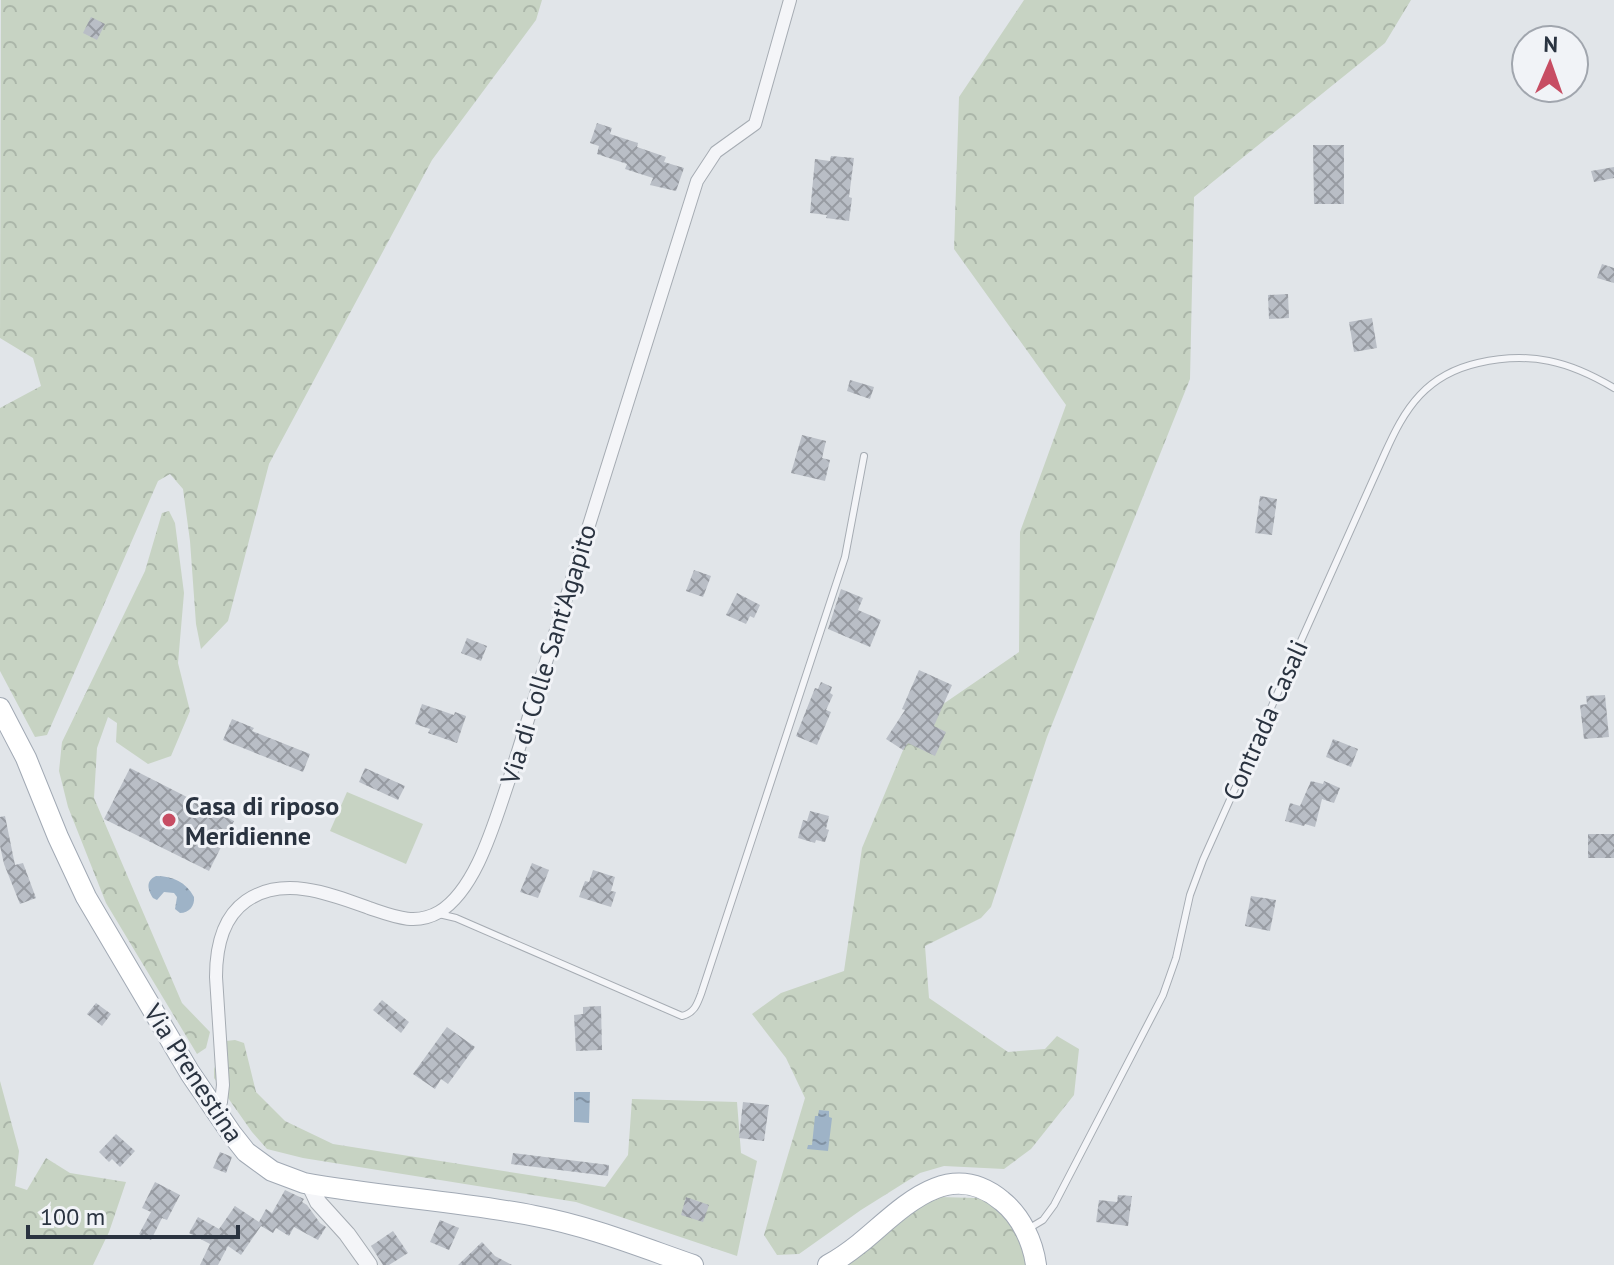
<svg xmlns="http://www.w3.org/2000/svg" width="1614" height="1265" viewBox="0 0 1614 1265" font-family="'PT Sans',sans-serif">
	<defs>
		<pattern id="forest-crowns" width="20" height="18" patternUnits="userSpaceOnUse" patternTransform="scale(2)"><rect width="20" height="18" fill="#c7d3c3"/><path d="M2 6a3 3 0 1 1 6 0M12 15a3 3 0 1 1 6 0" fill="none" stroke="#abb6a9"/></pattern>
		<pattern id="water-ripples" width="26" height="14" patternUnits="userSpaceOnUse" patternTransform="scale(2)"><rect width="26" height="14" fill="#9eb3c7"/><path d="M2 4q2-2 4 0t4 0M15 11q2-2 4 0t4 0" fill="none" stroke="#8192a3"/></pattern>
		<pattern id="building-cross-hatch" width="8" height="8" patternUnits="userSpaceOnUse" patternTransform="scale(2)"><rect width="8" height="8" fill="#b9bec6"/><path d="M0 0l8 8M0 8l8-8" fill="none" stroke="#979ba2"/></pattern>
	</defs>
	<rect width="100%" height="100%" fill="#e1e5e9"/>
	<g fill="url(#forest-crowns)">
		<path d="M1,0H542L536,20L432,160L269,464L228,621L201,649L196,624L190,541L183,489L170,474L158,481L47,735L35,737L0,671V408L41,386L33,358L0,338Z"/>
		<path d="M1024,0H1411L1385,43L1194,197L1190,379L1047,737L991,907L981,918L925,946L929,998L1008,1052L1045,1049L1057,1036L1079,1049L1074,1095L1031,1149L1004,1169L944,1166L920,1173L861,1210L799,1254L777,1255L764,1235L805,1098L786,1058L752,1014L781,993L844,971L862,848L914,724L1019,652L1020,532L1066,405L954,249L959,97Z"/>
		<path d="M169,511L175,523L184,593L178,663L190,711L171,756L148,764L116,742L117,723L108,717L97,748L94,798L182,1003L210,1032L206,1048L197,1054L106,903L68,807L59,771L62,742L145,571L162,513Z"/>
		<path d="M235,1040L244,1043L256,1092L285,1121L333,1144L605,1187L628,1155L632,1099L737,1102L741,1153L757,1161L737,1256L576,1202L303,1158L267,1149L252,1132L214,1078V1069L226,1041Z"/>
		<path d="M0,1081L19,1151L15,1186L27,1190L46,1158L70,1173L126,1182L109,1232L93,1265H0Z"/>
		<path d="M938,1197L977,1198L996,1204L1019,1221L1030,1265H844L924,1203Z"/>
	</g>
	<path fill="#c7d3c3" d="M347,792L423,824L406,864L330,831Z"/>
	<g fill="url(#water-ripples)">
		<path d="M156,876C173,876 186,882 194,897C195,906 189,913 180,913L175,909L177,897L174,893L164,892L157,900L153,898C148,890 145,881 156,876Z"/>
		<path d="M574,1092H590L589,1123L574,1122Z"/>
		<path d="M819,1110L829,1111V1117L832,1118L828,1151L807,1149L808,1145H812L815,1116H818Z"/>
	</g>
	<g fill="url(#building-cross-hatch)">
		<path d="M91,17L105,24L97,40L83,33Z"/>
		<path d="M597,123L612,128L610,134L638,143L637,147L666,157L664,162L684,168L676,191L650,185L653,178L625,169L627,164L597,154L599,146L590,143Z"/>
		<path d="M1313,145H1344V204H1314Z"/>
		<path d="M831,156L854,158L849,197L852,198L849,221L826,218L827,215L810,213L815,159L830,161Z"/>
		<path d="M1614,167V178L1594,182L1591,171Z"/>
		<path d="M1602,264L1614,268V283L1597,278Z"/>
		<path d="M1288,294L1289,318L1269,319L1268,295Z"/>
		<path d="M1372,318L1377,348L1354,352L1349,322Z"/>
		<path d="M850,380L874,387L870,399L847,391Z"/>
		<path d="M802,435L826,441L822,458L830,460L825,481L791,473Z"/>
		<path d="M1260,496L1277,499L1272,535L1255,533Z"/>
		<path d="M694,570L711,576L703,597L686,591Z"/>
		<path d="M841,589L863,598L858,610L881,620L870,647L828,629Z"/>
		<path d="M737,593L760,605L754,618L750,616L746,624L726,615Z"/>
		<path d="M467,638L487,646L481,661L461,653Z"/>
		<path d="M919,670L952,685L934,726L946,732L935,756L908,743L903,750L886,739L905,710L902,709Z"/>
		<path d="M821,682L832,687L830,693L833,695L826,710L831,712L817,745L796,736L815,688L818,689Z"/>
		<path d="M1605,695L1609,737L1584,739L1580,705L1587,704L1586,696Z"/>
		<path d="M422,704L454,715L455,712L466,716L457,743L428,733L430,729L415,724Z"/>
		<path d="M232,719L254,728L252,731L310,754L303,772L223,740Z"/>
		<path d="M1333,739L1358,749L1351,767L1326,757Z"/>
		<path d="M130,768L234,821L209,871L104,819Z"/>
		<path d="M365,768L405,786L398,800L359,782Z"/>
		<path d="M1311,781L1323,784L1324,781L1340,788L1334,803L1322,799L1315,827L1305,824L1304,826L1285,821L1290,803L1300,806Z"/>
		<path d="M810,811L829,816L826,829L829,830L825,842L816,840L815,843L798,838L803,820L807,821Z"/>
		<path d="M5,816L15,865L23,863L36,898L20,904L4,864L0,846V817Z"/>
		<rect x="1588" y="834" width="26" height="24"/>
		<path d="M532,863L549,870L538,898L520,892Z"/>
		<path d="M593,870L615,877L611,891L616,892L611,907L579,897L585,881L589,882Z"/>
		<path d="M1251,896L1276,900L1270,931L1245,926Z"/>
		<path d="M382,1000L409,1022L401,1033L373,1010Z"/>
		<path d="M96,1003L111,1014L102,1026L87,1014Z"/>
		<path d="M601,1006L602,1050L576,1051L574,1015L583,1014V1007Z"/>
		<path d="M447,1027L475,1047L448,1084L441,1079L435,1089L413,1074Z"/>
		<path d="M743,1102L769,1105L764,1141L739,1138Z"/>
		<path d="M116,1134L135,1151L120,1167L112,1159L109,1162L99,1152Z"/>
		<path d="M220,1152L232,1157L226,1173L213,1168Z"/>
		<path d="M513,1153L609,1165L608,1176L511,1164Z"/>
		<path d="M155,1182L180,1195L167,1220L162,1218L151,1240L139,1234L151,1212L142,1208Z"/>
		<path d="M285,1190L304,1199L302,1202L307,1205L320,1223L326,1227L318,1240L294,1227L289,1236L276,1228L273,1233L261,1226L241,1255L228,1246L218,1265H200L210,1244L189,1233L198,1217L219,1229L235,1206L259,1222L266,1209L272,1213Z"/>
		<path d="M1118,1195L1132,1196L1128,1226L1096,1222L1099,1200L1117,1202Z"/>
		<path d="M686,1197L709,1205L703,1222L681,1215Z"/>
		<path d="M440,1220L459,1228L449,1250L430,1242Z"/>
		<path d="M393,1231L408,1253L389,1265H383L371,1246Z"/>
		<path d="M482,1242L495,1256L512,1265H458Z"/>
	</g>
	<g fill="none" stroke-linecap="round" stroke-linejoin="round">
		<defs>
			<g id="service">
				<path d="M439,914L456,918L682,1016C694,1013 697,1005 701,994L845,557L864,456"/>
				<path d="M1028,1229L1043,1220L1054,1205L1163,995L1176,958L1190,895L1203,860L1385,453C1394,433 1404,412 1420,395C1436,378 1456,368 1478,363C1530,351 1569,361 1614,388"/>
			</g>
			<path id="minor" d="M217,1112L221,1102L223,1085L216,977C216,950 222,918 246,901C283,875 331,894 369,908C393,916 415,926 439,912C477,889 495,820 509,780L697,181L716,152L755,124L790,0"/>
			<path id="tertiary" d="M309,1183L318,1202L347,1234L369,1265"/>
			<g id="primary">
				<path d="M0,708L26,758L58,837L86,897L190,1073L231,1133L246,1152L272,1171L304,1183C381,1197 459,1201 535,1216C589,1226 641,1247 693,1265"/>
				<path d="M828,1265C839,1259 849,1252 859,1244C900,1211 947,1155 1002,1201C1021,1216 1033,1242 1036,1265"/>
			</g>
		</defs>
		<use href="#service" stroke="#a6acb3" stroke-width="8"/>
		<use href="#minor" stroke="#a6acb3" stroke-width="14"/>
		<use href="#tertiary" stroke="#a6acb3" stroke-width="18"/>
		<use href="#primary" stroke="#a1a9b4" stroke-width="22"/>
		<use href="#service" stroke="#f4f5f8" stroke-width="6"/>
		<use href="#minor" stroke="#f4f5f8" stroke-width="12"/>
		<use href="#tertiary" stroke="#f4f5f8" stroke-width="16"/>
		<use href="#primary" stroke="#fff" stroke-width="20"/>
	</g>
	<circle fill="#c74d63" stroke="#f1f3f7" stroke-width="3" cx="169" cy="820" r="8"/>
	<g text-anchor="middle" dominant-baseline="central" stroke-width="6" stroke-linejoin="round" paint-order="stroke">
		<g font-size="26" fill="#2a3340" stroke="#f1f3f7">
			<text transform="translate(548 654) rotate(-73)">Via di Colle Sant'Agapito</text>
			<text transform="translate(1265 720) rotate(-66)">Contrada Casali</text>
			<text transform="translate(194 1073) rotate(57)">Via Prenestina</text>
		</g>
		<g font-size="26" font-weight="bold" fill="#2a3340" stroke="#f1f3f7" text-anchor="start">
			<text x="185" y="805">Casa di riposo<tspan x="185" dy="30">Meridienne</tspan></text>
		</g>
	</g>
	<g transform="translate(1550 64) rotate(2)"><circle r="38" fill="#f1f3f7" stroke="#a1a6ae" stroke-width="2"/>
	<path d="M0-6L14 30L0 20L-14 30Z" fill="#c74d63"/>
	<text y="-12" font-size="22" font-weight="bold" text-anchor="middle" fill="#2a3340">N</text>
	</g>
	<path d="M28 1225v12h210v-12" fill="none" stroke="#2a3340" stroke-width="4"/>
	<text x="40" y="1225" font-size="24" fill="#2a3340" stroke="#f1f3f7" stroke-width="6" paint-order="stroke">100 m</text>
</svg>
